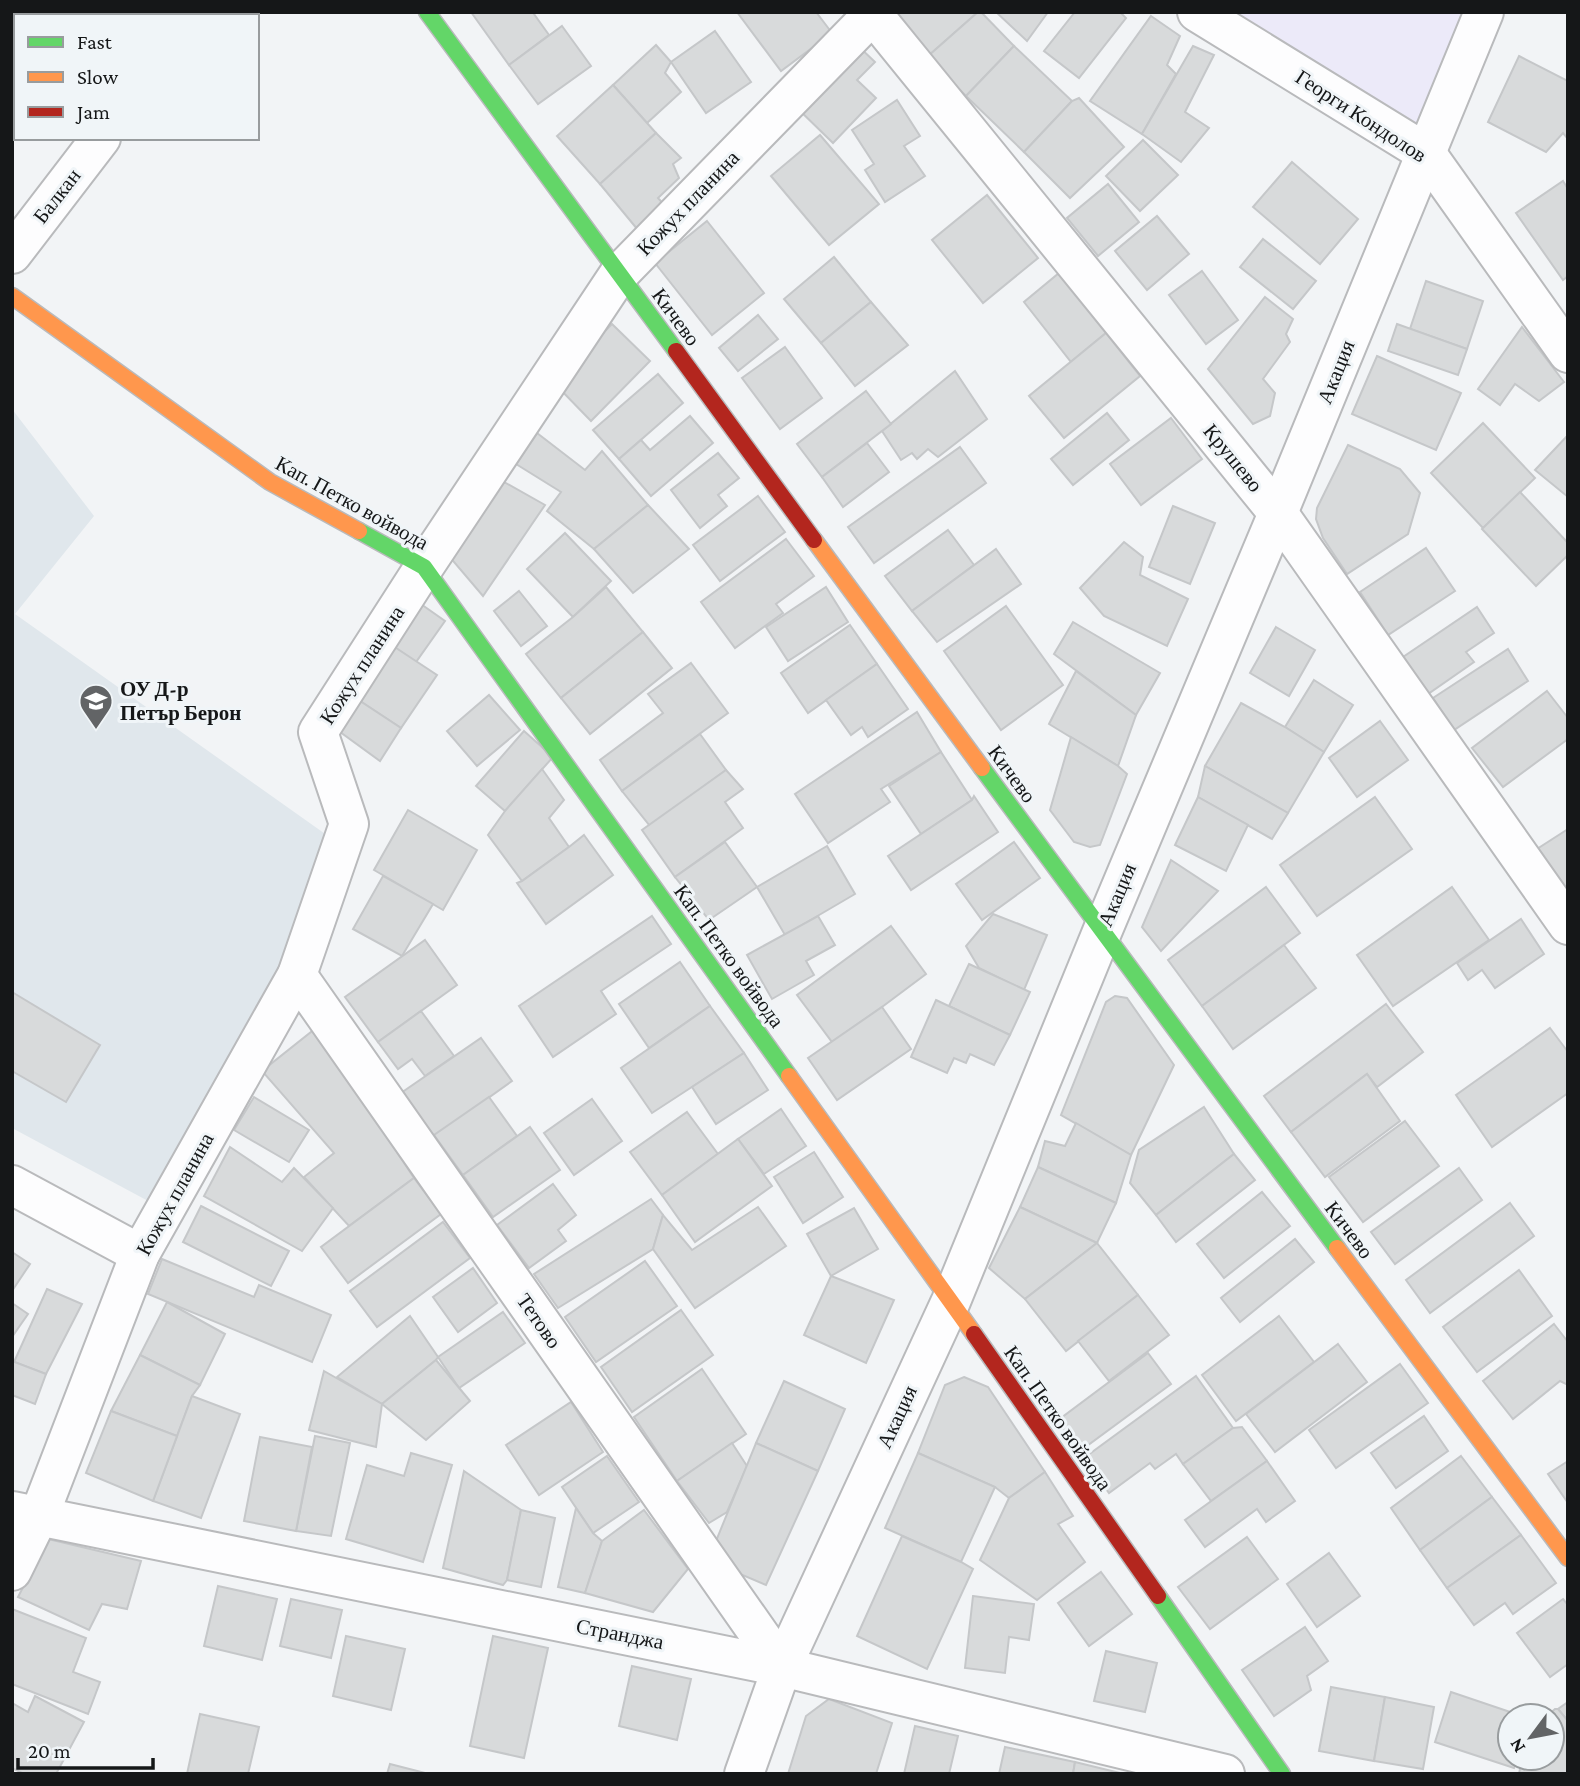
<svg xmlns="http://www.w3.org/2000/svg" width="1580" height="1786" viewBox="0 0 1580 1786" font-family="'Crimson Pro',serif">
	<rect width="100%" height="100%" fill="#f2f4f6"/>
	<path fill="#e0e7ec" d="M12,409L94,516L15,614L345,848L150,1202L12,1128Z"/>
	<path fill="#eceaf9" d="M1197,12H1484L1426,153Z"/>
	<g fill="#d8dadb" stroke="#c5c7c9" stroke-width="2">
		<path d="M471,12H537L534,14L549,35L509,65Z"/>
		<path d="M737,12H816L832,33L781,71Z"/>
		<path d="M892,12H978L927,57Z"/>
		<path d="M978,12H981L1014,46L966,96L927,57Z"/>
		<path d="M996,12H1048L1027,41Z"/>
		<path d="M1075,12H1120L1126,18L1079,78L1044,51Z"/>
		<path d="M1151,16L1180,36L1167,65L1176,74L1142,134L1090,101Z"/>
		<path d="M562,26L591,66L538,104L509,65Z"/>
		<path d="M715,31L751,82L706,113L671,62Z"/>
		<path d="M855,43L875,62L857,80L876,98L833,143L795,106Z"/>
		<path d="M656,45L671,62L665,73L681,92L647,123L613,85Z"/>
		<path d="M1014,46L1072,101L1024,152L966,96Z"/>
		<path d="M1193,46L1214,55L1185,112L1209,128L1181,162L1142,134Z"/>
		<path d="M1519,56L1568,81V139L1563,133L1546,152L1488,122Z"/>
		<path d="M613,85L656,133L600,184L557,136Z"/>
		<path d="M1079,98L1124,147L1070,198L1024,152L1072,101Z"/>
		<path d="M897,100L920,136L904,146L925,176L885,202L865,170L874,164L852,130Z"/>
		<path d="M656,133L681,158L673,164L679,178L658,198L667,208L638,230L600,184Z"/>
		<path d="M820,135L879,204L829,245L771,176Z"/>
		<path d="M1143,140L1178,175L1140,211L1106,176Z"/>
		<path d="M1292,162L1358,219L1320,264L1253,207Z"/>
		<path d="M1563,181L1568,189V276L1563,280L1516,213Z"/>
		<path d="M1108,184L1139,222L1098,256L1067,218Z"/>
		<path d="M987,195L1038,258L983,303L932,240Z"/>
		<path d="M1157,216L1189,254L1147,290L1115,251Z"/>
		<path d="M707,221L764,293L712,335L655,263Z"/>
		<path d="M1263,239L1316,281L1293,309L1240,267Z"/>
		<path d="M834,257L871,302L821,343L784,299Z"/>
		<path d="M1202,271L1238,320L1206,344L1169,295Z"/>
		<path d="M1059,273L1106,333L1071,362L1024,302Z"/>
		<path d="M1426,281L1483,301L1467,349L1410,329Z"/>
		<path d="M1265,297L1293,319L1286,334L1290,342L1263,379L1275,393L1270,416L1253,424L1208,369Z"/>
		<path d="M871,302L908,345L855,386L821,343Z"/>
		<path d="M758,315L778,339L738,371L719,348Z"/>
		<path d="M612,324L650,361L591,421L554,383Z"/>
		<path d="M1397,324L1467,349L1458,375L1388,351Z"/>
		<path d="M1522,327L1564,382L1539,401L1515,384L1500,405L1478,389Z"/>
		<path d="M1106,333L1140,376L1064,438L1029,396Z"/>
		<path d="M785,347L822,398L780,429L742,378Z"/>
		<path d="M1377,356L1461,393L1436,450L1352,414Z"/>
		<path d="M955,371L987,419L938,457L928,449L917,459L912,453L901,460L882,431Z"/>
		<path d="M658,374L683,403L619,459L593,430Z"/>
		<path d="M866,391L891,424L822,477L797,444Z"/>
		<path d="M1107,413L1129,440L1073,485L1051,459Z"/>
		<path d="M690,416L713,443L651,496L619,459L641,440L650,450Z"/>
		<path d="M1171,418L1202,459L1141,505L1110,464Z"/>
		<path d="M1483,423L1535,478L1483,528L1431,473Z"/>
		<path d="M537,433L585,470L602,451L648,505L594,549L547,511L561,492L516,464Z"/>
		<path d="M1568,435V497L1535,470Z"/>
		<path d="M867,443L889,472L843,507L822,477Z"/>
		<path d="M1348,445L1400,469L1420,493L1408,534L1347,574L1323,538L1316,519L1317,508Z"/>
		<path d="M960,447L986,483L874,563L848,527Z"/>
		<path d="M718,453L739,478L718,495L727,506L700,528L671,490Z"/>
		<path d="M497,478L545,505L483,596L448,555Z"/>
		<path d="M1520,492L1568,543V555L1536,586L1482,529Z"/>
		<path d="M758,496L785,532L720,581L693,545Z"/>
		<path d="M648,505L689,549L633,593L594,549Z"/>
		<path d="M1173,506L1215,523L1190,584L1149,567Z"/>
		<path d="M948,530L974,565L912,611L885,576Z"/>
		<path d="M565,533L611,581L573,617L527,569Z"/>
		<path d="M786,539L814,576L776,604L783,613L735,648L701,602Z"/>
		<path d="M1124,542L1143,557L1140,575L1188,599L1167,646L1104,616L1080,588Z"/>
		<path d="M1426,548L1455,591L1388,635L1360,592Z"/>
		<path d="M996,549L1021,584L937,642L912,611Z"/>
		<path d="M606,587L643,632L561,698L526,654L573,617Z"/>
		<path d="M826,587L848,622L788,661L766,627Z"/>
		<path d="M519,591L547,626L521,646L494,611Z"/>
		<path d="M418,602L445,621L416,662L390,644Z"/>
		<path d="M1006,606L1063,685L1001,730L944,651Z"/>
		<path d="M1477,607L1494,633L1466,652L1474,662L1428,694L1403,657Z"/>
		<path d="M1073,622L1160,673L1136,715L1054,654Z"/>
		<path d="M850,625L877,664L808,713L781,673Z"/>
		<path d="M1276,627L1315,650L1289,696L1250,673Z"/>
		<path d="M643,632L672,668L590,734L561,698Z"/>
		<path d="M390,644L437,675L401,728L357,699Z"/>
		<path d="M1508,649L1528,681L1454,730L1433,698Z"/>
		<path d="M691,663L728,713L622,791L600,760L663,713L648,694Z"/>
		<path d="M877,664L908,709L868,737L862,727L851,735L826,700Z"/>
		<path d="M1076,671L1136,715L1118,766L1049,724Z"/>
		<path d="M1314,680L1353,705L1324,752L1285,727Z"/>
		<path d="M1547,691L1568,718V739L1503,787L1472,748Z"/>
		<path d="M489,695L520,730L477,766L447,731Z"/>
		<path d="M357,699L401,728L380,761L336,729Z"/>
		<path d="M1241,703L1285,727L1324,752L1288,813L1205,766Z"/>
		<path d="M917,712L941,752L881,789L890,802L828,843L795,794Z"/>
		<path d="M1380,721L1408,760L1357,797L1329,758Z"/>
		<path d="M524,731L553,757L505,811L476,786Z"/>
		<path d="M700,734L726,770L650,826L622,791Z"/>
		<path d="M1071,737L1118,766L1127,774L1100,845L1090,847L1074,842L1050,810Z"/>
		<path d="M941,752L972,800L921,834L889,786Z"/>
		<path d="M1205,766L1288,813L1272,839L1198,797Z"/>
		<path d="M542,769L564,800L549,818L569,847L522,881L488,835L505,811Z"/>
		<path d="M726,770L743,789L725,802L743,828L675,877L642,830Z"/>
		<path d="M974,796L998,832L911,890L888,856L972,800Z"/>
		<path d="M1198,797L1248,825L1226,871L1175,845Z"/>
		<path d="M1375,797L1412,849L1317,916L1280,865Z"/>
		<path d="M408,810L477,850L443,910L374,870Z"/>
		<path d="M1568,829V894L1537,849Z"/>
		<path d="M584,835L613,875L546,924L517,883L522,881L569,847Z"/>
		<path d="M725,842L757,887L709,920L675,877Z"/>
		<path d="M1014,842L1040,878L982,920L956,884Z"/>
		<path d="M827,846L855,894L785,935L757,887Z"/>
		<path d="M1171,860L1218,891L1161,951L1142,927Z"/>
		<path d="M383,876L433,904L402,956L353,929Z"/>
		<path d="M1266,887L1300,933L1202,1006L1168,960Z"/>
		<path d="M1452,887L1489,940L1393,1006L1357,955Z"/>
		<path d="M993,914L1047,935L1024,990L979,968L966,946Z"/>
		<path d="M652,916L671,944L601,991L616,1014L553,1057L519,1006Z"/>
		<path d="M818,916L835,945L806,961L814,975L772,999L747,955Z"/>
		<path d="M1521,919L1544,954L1495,988L1482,970L1468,980L1457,963Z"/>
		<path d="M891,926L926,974L882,1007L832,1042L797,995Z"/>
		<path d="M425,940L457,985L378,1042L345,997Z"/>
		<path d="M1284,945L1316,988L1233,1049L1202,1006Z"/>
		<path d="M680,962L710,1006L649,1048L619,1004Z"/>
		<path d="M969,964L1030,992L1010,1035L949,1006Z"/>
		<path d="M12,992L100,1045L66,1102L12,1071Z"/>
		<path d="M1115,996L1127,998L1174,1065L1131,1155L1061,1115L1106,1002Z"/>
		<path d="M936,1000L1010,1035L994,1065L970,1054L966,1063L954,1058L947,1073L911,1057Z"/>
		<path d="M1386,1004L1423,1052L1377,1087L1367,1074L1291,1132L1264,1096Z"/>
		<path d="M710,1006L744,1053L652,1113L621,1068Z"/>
		<path d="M882,1007L911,1049L837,1100L808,1058Z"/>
		<path d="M421,1011L454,1056L425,1076L412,1059L398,1069L378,1042Z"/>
		<path d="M316,1028L414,1178L349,1226L304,1177L334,1153L262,1071Z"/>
		<path d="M1550,1028L1568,1052V1093L1492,1147L1456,1095Z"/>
		<path d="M481,1038L512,1081L432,1138L401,1093Z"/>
		<path d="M744,1053L768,1090L716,1124L692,1087Z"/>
		<path d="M1367,1074L1400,1121L1325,1177L1291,1132Z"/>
		<path d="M254,1097L309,1130L289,1162L234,1130Z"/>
		<path d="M489,1097L517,1136L463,1175L434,1135Z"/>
		<path d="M592,1099L622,1141L574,1175L544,1133Z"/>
		<path d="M1204,1107L1234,1154L1156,1215L1130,1183L1139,1150Z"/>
		<path d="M781,1109L806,1146L764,1174L738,1139Z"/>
		<path d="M687,1112L718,1154L662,1195L630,1152Z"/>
		<path d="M1405,1121L1439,1166L1363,1222L1329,1177Z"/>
		<path d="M1076,1123L1131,1155L1116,1203L1038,1167L1045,1141L1065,1146Z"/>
		<path d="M530,1127L560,1170L493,1217L463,1175Z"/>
		<path d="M738,1139L772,1186L695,1242L662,1195Z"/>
		<path d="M230,1147L282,1182L294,1168L333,1208L302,1251L204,1196Z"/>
		<path d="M814,1152L843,1197L803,1223L774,1177Z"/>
		<path d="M1234,1154L1255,1180L1176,1242L1156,1215Z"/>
		<path d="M1038,1167L1116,1203L1097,1243L1020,1207Z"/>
		<path d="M1459,1168L1482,1200L1395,1264L1371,1232Z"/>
		<path d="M414,1178L441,1214L348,1283L321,1247Z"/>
		<path d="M553,1184L576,1215L558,1230L566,1241L529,1268L497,1225Z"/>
		<path d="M1262,1192L1290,1226L1224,1278L1197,1244Z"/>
		<path d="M651,1199L663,1215L653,1249L558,1308L534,1274Z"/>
		<path d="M1510,1203L1534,1236L1430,1313L1406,1280Z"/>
		<path d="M201,1206L289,1251L271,1286L183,1242Z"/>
		<path d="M758,1207L786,1246L695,1308L653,1249L663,1215L692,1250Z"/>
		<path d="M1020,1207L1097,1243L1025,1299L989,1268Z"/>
		<path d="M854,1208L878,1249L831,1276L807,1234Z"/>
		<path d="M443,1222L470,1258L377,1327L350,1291Z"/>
		<path d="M1295,1239L1314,1262L1240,1322L1221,1298Z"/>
		<path d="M1097,1243L1138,1295L1066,1351L1025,1299Z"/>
		<path d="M12,1252L30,1264L12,1291Z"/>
		<path d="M162,1259L254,1297L259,1285L331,1315L312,1362L148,1294Z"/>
		<path d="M645,1261L677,1306L596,1362L565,1317Z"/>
		<path d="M473,1268L497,1303L458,1332L433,1297Z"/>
		<path d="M1519,1270L1552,1316L1477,1372L1443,1327Z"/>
		<path d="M831,1276L894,1300L866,1363L804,1335Z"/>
		<path d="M47,1289L82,1304L46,1374L14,1362Z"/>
		<path d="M1138,1295L1169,1335L1109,1381L1078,1341Z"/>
		<path d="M167,1302L225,1334L200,1385L140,1355Z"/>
		<path d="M12,1303L28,1314L12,1337Z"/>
		<path d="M681,1310L713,1355L632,1412L601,1367Z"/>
		<path d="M503,1312L525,1343L459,1388L438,1357Z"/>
		<path d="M410,1316L438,1357L436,1360L382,1404L337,1377Z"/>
		<path d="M1279,1316L1314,1362L1236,1421L1202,1375Z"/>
		<path d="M1554,1324L1568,1342V1385L1560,1381L1513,1419L1483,1381Z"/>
		<path d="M1338,1344L1367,1382L1275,1452L1246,1414Z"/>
		<path d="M1148,1353L1171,1384L1080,1451L1057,1421Z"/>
		<path d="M140,1355L200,1385L192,1396L177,1436L111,1411Z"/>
		<path d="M436,1360L470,1401L426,1440L382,1404Z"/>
		<path d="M12,1361L46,1374L35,1404L12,1395Z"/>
		<path d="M1400,1364L1428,1403L1336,1468L1309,1430Z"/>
		<path d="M702,1369L746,1434L677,1481L634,1417Z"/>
		<path d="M324,1371L382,1404L376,1447L309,1430Z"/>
		<path d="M1196,1376L1233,1428L1183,1464L1176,1454L1155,1469L1150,1463L1109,1493L1084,1458Z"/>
		<path d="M964,1377L988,1387L1045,1472L1009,1498L995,1487L918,1453L945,1385Z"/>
		<path d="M784,1381L845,1409L818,1471L756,1443Z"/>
		<path d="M192,1396L240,1414L201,1518L153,1501Z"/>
		<path d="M571,1402L603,1452L539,1495L506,1445Z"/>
		<path d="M111,1411L177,1436L153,1501L86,1473Z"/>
		<path d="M1424,1416L1448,1451L1396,1488L1371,1453Z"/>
		<path d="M1242,1427L1267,1461L1211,1501L1183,1464L1233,1428Z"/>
		<path d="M315,1436L350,1443L331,1536L296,1531Z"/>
		<path d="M260,1437L312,1447L296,1531L244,1521Z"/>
		<path d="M732,1443L747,1466L727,1512L709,1523L677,1481Z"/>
		<path d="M756,1443L818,1471L766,1585L740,1574L716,1541Z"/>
		<path d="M411,1453L452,1465L423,1562L346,1539L367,1465L404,1476Z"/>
		<path d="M918,1453L995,1487L961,1562L885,1528Z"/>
		<path d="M607,1456L639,1502L593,1533L562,1487Z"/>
		<path d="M1461,1456L1492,1497L1420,1550L1391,1508Z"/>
		<path d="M1267,1461L1295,1501L1266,1522L1257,1509L1205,1547L1185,1520Z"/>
		<path d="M1568,1461V1503L1548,1474Z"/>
		<path d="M464,1471L521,1510L507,1580L503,1585L443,1568Z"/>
		<path d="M1045,1472L1073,1516L1058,1524L1085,1562L1037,1600L980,1560L1009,1498Z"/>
		<path d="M1492,1497L1521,1535L1447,1588L1420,1550Z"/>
		<path d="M576,1508L593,1533L602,1541L585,1593L558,1587Z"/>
		<path d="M521,1510L555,1518L541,1587L507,1580Z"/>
		<path d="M644,1510L688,1569L653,1612L585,1593L602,1541Z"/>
		<path d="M1521,1535L1556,1583L1513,1614L1505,1603L1474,1625L1447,1588Z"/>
		<path d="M902,1536L961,1562L973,1569L927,1669L857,1636Z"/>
		<path d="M1247,1537L1278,1579L1210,1629L1178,1587Z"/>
		<path d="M48,1539L141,1561L127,1609L102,1604L89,1630L18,1597Z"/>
		<path d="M1329,1553L1360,1596L1317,1627L1287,1584Z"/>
		<path d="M1101,1572L1132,1614L1089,1646L1058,1603Z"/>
		<path d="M218,1586L277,1599L262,1660L204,1646Z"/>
		<path d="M973,1596L1034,1604L1029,1640L1009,1637L1005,1673L965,1668Z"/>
		<path d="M291,1599L342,1610L331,1658L280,1646Z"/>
		<path d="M1563,1599L1568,1605V1664L1550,1677L1517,1633Z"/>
		<path d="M12,1609L86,1638L73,1672L100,1682L88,1714L12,1684Z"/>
		<path d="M1305,1627L1328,1661L1307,1676L1311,1690L1274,1716L1242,1670Z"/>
		<path d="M346,1636L405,1649L391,1710L333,1696Z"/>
		<path d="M493,1636L548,1648L524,1758L470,1746Z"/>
		<path d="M1106,1651L1157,1663L1145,1712L1094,1701Z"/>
		<path d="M632,1666L691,1679L677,1740L619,1726Z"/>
		<path d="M1331,1687L1385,1697L1374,1761L1319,1751Z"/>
		<path d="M1451,1692L1522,1716H1510V1758H1518L1514,1768L1435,1742Z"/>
		<path d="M35,1696L84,1722L56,1774H24L12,1768V1703L28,1712Z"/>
		<path d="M1385,1697L1434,1707L1423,1769L1374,1761Z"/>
		<path d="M829,1699L892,1723L876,1774H788L806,1716Z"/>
		<path d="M1568,1702V1721L1558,1709Z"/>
		<path d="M1555,1709H1558L1568,1721V1774H1519L1522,1758H1552V1716H1547Z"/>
		<path d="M200,1714L259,1727L248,1774H187Z"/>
		<path d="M915,1726L958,1736L949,1774H904Z"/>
		<path d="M1005,1747L1075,1762L1073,1774H999Z"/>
		<path d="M1075,1762L1124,1774H1073Z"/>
		<path d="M390,1764L429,1774H387Z"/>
	</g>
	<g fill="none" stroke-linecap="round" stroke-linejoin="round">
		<defs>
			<g id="street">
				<path d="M871,12L1278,513L1568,925"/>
				<path d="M1197,12L1426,153L1568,353"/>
				<path d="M196,16L199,12"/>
				<path d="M12,254L101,138"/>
				<path d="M297,975L782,1667"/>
				<path d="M12,1185L140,1254"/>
				<path d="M13,1511L782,1667L1225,1774"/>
				<path d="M12,1571L39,1516L140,1254L297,975L349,824L318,732L424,567L619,274L873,14"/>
				<path d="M744,1774L782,1667L951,1301L1102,932L1278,513L1484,12"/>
			</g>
			<g id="fast">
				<path d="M427,12L676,351"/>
				<path d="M359,531L424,567L789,1076"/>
				<path d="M982,768L1337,1248"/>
				<path d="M1158,1596L1282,1774"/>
			</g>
			<g id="slow">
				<path d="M12,296L270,482L359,531"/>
				<path d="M814,540L982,768"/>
				<path d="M789,1076L974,1334"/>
				<path d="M1337,1248L1568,1558"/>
			</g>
			<g id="jam">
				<path d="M676,351L814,540"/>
				<path d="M974,1334L1158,1596"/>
			</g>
		</defs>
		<use href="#street" stroke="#b9babc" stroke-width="42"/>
		<use href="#fast" stroke="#b9babc" stroke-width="19"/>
		<use href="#slow" stroke="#b9babc" stroke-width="19"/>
		<use href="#jam" stroke="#b9babc" stroke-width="19"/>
		<use href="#street" stroke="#fdfdfe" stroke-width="38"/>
		<use href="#fast" stroke="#63d668" stroke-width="16"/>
		<use href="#slow" stroke="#ff974d" stroke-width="16"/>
		<use href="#jam" stroke="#b3261e" stroke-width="16"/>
	</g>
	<defs>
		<symbol id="school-pin" viewBox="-11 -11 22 30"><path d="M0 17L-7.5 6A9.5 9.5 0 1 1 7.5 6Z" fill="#626466" stroke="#f0f5f8"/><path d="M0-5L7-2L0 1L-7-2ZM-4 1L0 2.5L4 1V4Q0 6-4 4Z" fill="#fff"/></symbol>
	</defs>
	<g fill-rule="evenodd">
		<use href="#school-pin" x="77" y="682" width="38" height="52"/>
	</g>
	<g text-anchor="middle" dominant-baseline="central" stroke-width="6" stroke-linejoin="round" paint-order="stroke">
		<g font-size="21" fill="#151718" stroke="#f0f5f8">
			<text transform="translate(1361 116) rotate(33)">Георги Кондолов</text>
			<text transform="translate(57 196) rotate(-52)">Балкан</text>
			<text transform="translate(688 203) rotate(-46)">Кожух планина</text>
			<text transform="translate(676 317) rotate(54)">Кичево</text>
			<text transform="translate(1336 372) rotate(-68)">Акация</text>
			<text transform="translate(1233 458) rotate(51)">Крушево</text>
			<text transform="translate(352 503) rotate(29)">Кап. Петко войвода</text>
			<text transform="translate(362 665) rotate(-57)">Кожух планина</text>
			<text transform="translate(1012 774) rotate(54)">Кичево</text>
			<text transform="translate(1117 895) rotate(-67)">Акация</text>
			<text transform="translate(729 956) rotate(54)">Кап. Петко войвода</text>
			<text transform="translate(175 1194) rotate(-61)">Кожух планина</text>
			<text transform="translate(1349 1230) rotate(53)">Кичево</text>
			<text transform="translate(539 1321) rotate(55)">Тетово</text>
			<text transform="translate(897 1417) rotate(-65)">Акация</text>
			<text transform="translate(1058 1418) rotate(55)">Кап. Петко войвода</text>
			<text transform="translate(620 1634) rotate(11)">Странджа</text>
		</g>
		<g font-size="21" font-weight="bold" fill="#151718" stroke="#f0f5f8" text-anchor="start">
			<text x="120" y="689">ОУ Д-р<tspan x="120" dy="24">Петър Берон</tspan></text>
		</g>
	</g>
	<rect width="1580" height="1786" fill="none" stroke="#151718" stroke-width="28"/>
	<rect x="14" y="14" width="245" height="126" fill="#f0f5f8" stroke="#989c9e" stroke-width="2"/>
	<rect x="28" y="37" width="35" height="10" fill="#63d668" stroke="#989c9e" stroke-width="2"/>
	<text x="77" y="49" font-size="21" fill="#151718">Fast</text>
	<rect x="28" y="72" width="35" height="10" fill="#ff974d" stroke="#989c9e" stroke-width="2"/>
	<text x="77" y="84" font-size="21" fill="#151718">Slow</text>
	<rect x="28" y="107" width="35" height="10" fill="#b3261e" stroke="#989c9e" stroke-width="2"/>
	<text x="77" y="119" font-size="21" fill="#151718">Jam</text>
	<g transform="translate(1531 1737) rotate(238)"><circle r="33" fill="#f0f5f8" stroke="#989c9e" stroke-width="2"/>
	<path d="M0-5L12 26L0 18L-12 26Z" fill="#626466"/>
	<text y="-10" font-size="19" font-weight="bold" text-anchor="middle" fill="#151718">N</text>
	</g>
	<path d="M18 1758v10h135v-10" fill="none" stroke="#151718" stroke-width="3.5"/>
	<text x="28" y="1758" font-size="21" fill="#151718" stroke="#f0f5f8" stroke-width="5" paint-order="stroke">20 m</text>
</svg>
